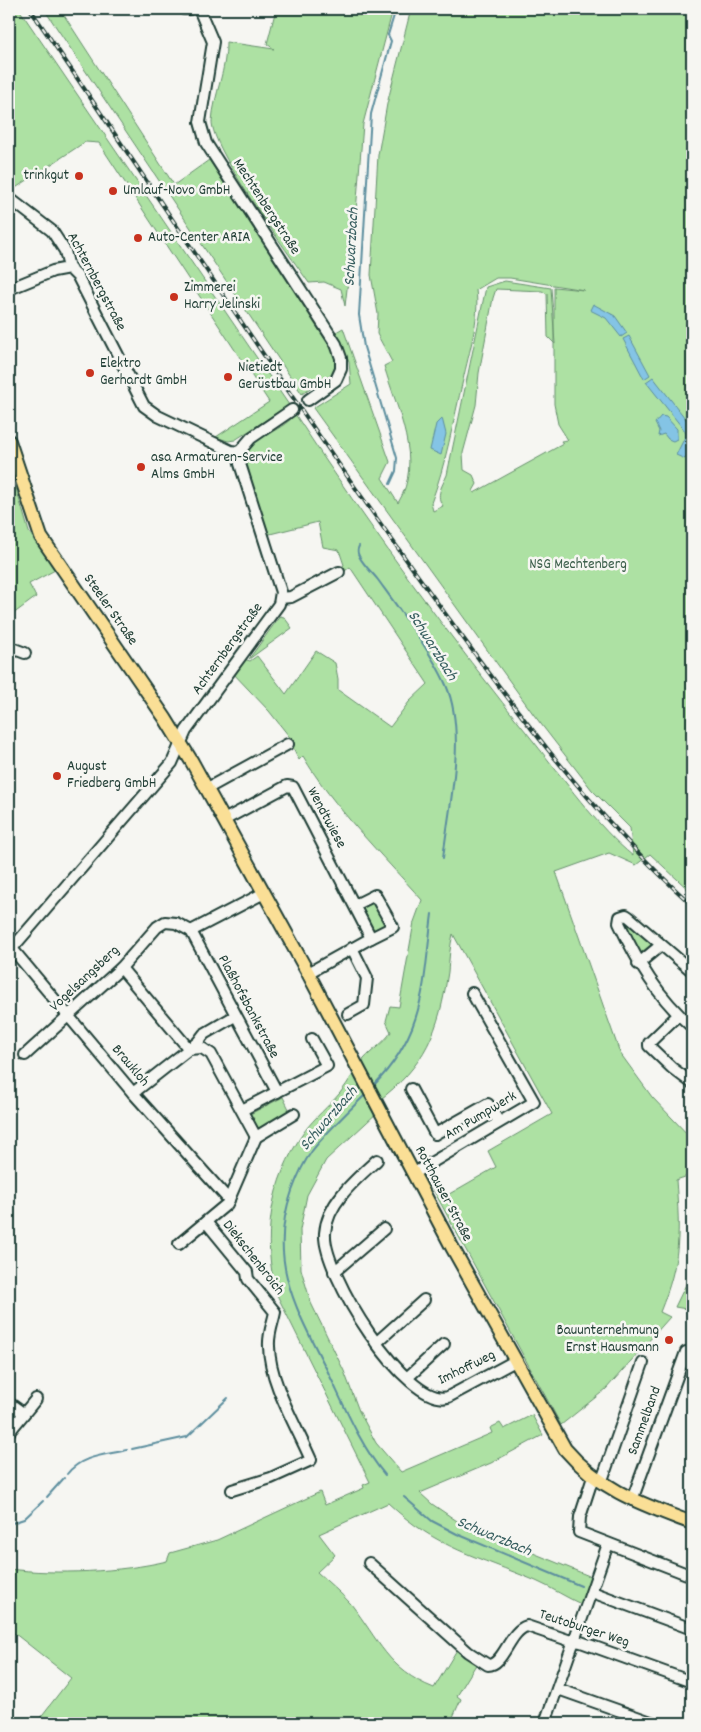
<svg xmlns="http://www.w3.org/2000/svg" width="701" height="1732" viewBox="0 0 701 1732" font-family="Dekko,sans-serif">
	<rect width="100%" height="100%" fill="#f6f6f2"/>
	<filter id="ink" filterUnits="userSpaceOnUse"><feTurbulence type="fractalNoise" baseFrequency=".02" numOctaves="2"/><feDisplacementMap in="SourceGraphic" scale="10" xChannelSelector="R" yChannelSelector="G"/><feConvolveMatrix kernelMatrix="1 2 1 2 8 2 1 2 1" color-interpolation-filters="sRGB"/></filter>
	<g filter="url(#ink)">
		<g fill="#ade1a3" stroke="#668f6c" fill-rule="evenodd">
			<path d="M9,9H19L289,405L235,440L228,441L216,437L269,402L99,143L85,142L11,191L9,189Z"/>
			<path d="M44,9H60L174,185L209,160L337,358C336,372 331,378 321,386L314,385L302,394Z"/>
			<path d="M276,9H393L363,124L356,212L345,306L341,289L324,282L309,283C289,254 211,149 212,121C214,94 227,69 226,42L274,49L267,44Z"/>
			<path d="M411,9H692V893L650,854L636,865L609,853L556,872L620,1053L652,1097L692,1139V1178L688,1176L676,1180C680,1234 681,1260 660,1312L670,1317L606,1389L561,1425L422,1169L426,1167L444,1197L496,1167L488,1151L552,1114L453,934C450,946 449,959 448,972C439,1031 426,1065 377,1102L379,1111L326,1160L307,1195L300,1230L301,1269L311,1303L344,1371L359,1411L376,1443L401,1472L492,1433L490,1428L500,1423L504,1429L532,1415L543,1435L491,1463L420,1493L432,1504L460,1523L594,1578L583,1605C567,1598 552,1588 536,1581C477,1556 437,1549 388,1503L319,1534L335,1555L317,1572C328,1582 341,1593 351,1604C379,1640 388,1670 434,1688L458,1648L477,1663L457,1696L461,1699L453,1717L462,1723H36L71,1678L9,1629V1569C56,1575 121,1572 167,1561L170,1553L217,1540L320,1492L325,1505L364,1488L363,1485L370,1482L277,1295C261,1238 270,1181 304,1132C314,1118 329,1106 340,1093C349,1082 355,1069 364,1059C373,1049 384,1043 391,1032L386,1021L390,1006L399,1007L414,922L422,900C383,856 332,806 303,756L299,760L290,741L292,740L269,711L231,671L241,658L250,661L257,656L286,694L316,651L335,663L338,679V690L390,727L409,702L428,684L350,567L341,574L339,569L344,565L339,550L323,547L318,522L266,535L243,461C247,436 281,434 295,414C369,527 449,637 534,742C562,777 598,828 633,856L630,828L592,790L534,715L313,408L351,384L349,362L336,332L343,328L390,462L382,478L398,503C424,461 397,410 384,366L392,362L377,334L378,314L371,275L378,155L387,104ZM496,278H510L584,290L554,287V404L558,424L568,440L561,441L563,444L474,493L473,491L477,484L473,475L464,470L463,453L476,405L479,373L493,298L496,289L542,291L547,294L548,337L555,344L551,288L505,281L486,287L447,475C442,486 435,496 443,506L433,511L431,503C446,464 453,422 463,380C469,352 480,319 476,290Z"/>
			<path d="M16,488L29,532L55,570L29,584L36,597L9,617V490Z"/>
			<path d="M280,616L284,617L292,628L249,659Z"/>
			<path d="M375,901L388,926L373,933L360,909Z"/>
			<path d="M625,919L654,945L640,957L623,921Z"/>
			<path d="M283,1097L291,1113L257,1129L250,1114Z"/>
			<path d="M692,1272V1310L675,1307Z"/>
		</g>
		<g fill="#84c4e5" stroke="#5c8e9e">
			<path d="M593,304L615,316L627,333L621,337L606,318L590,310Z"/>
			<path d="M629,336L650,375L644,379L623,339Z"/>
			<path d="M653,377L692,427V443L685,459L676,455L686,435L685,431L646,382Z"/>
			<path d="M661,416L666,417L677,429V439L673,441L668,439L664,434L658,436L659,431L655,423Z"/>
			<path d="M442,418L446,434L441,455L430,450L436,424Z"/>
		</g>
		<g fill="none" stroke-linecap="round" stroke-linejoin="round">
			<g stroke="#5c8e9e" stroke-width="2">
				<path d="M390,484L396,471L397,458L364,347L359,315L371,114L391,41L388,35L396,9"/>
				<path d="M359,546C357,550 357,552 359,556C364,566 372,572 378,580C399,609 432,653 446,685C467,734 449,806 443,858"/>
				<path d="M373,1086C426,1032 423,984 432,914"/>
				<path d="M367,1093C348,1112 328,1130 312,1151C303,1163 297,1177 292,1191C267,1260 296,1309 327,1370C344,1405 360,1445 385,1475"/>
				<path d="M132,1449L187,1437L228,1398"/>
				<path d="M67,1474C82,1455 106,1455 127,1450"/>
				<path d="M47,1497L64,1478"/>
				<path d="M404,1497L432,1521L457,1534L581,1586"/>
				<path d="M9,1524L24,1519L43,1501"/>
			</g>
			<path stroke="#cbd1cc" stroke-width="10" stroke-dasharray="10 5" stroke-linecap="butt" d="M292,410L308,400"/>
			<defs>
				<g id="minor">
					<path d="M184,9H189"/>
					<path d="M199,9L213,42L200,122L206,143L336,344L341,358V369L336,380L308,400"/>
					<path d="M9,198L52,231L65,251L69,268L78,277L144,406L158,416L231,451L239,452"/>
					<path d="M9,289L53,271L69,268"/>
					<path d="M281,598L291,597L339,572"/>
					<path d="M9,647L25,653"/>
					<path d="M206,789L288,744"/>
					<path d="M224,820L287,786L293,787L371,938L308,973"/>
					<path d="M355,905L375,895L393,927L371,938"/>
					<path d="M191,931L277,1092"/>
					<path d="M191,931L264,893"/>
					<path d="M9,945L133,1093L229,1200"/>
					<path d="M9,952L172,763L186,731L279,604L281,592L240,464L239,452L251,438L292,410"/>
					<path d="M638,964L661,945"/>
					<path d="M121,968L189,1049L202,1048L211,1054L256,1137"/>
					<path d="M692,971L629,917L626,915L620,917L619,923C639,965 657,996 692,1027"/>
					<path d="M348,1014L364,1005L367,978L352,948"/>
					<path d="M678,1015L649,1043V1046L672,1068L692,1083"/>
					<path d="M25,1055L121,968L157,927L165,922L176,923L191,931"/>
					<path d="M411,1089L435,1134L488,1104L499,1122"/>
					<path d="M133,1093L198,1042L204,1034L235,1016"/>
					<path d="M242,1110L327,1066L312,1039"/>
					<path d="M377,1160C356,1179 327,1203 325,1233C322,1272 406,1408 448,1397L515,1361"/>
					<path d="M414,1173L534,1102L472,993"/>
					<path d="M206,1222L247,1272L248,1279L275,1312C273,1323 268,1334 269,1346C269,1382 297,1427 311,1460L271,1478L232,1490"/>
					<path d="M179,1244L227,1204L256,1137L294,1114"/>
					<path d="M334,1272L384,1229"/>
					<path d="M376,1343L424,1300"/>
					<path d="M408,1377L444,1344"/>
					<path d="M9,1403L23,1413"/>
					<path d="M9,1432L36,1399"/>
					<path d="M593,1477L580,1517L579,1532L692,1576"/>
					<path d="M601,1483L643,1363"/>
					<path d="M632,1500L686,1352L692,1355"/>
					<path d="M369,1563L468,1652L488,1665C504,1665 509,1631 527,1626L568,1640L581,1642L692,1682"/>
					<path d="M592,1592L692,1629"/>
					<path d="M558,1689L654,1723"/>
					<path d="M545,1723L608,1544"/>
				</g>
				<path id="major" d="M9,441L41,537L165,718L192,762L308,973L452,1247L565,1449C601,1491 642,1504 692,1523"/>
			</defs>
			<use href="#minor" stroke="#1f3d34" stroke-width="14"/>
			<use href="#major" stroke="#1f3d34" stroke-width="16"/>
			<use href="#minor" stroke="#f6f6f2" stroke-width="10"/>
			<use href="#major" stroke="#fadf96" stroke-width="12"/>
			<defs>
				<path id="rail" d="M30,9C161,200 287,395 423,583C505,696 588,811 692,905"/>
			</defs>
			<use href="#rail" stroke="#1f3d34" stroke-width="4"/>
			<use href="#rail" stroke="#f6f6f2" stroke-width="2" stroke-dasharray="5.5" stroke-linecap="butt"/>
		</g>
	</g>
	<g fill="#c8321e" stroke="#f6f6f2" stroke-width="2">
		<circle cx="79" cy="176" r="5"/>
		<circle cx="113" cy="191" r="5"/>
		<circle cx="138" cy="238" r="5"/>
		<circle cx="174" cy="297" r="5"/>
		<circle cx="90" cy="373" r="5"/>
		<circle cx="228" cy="377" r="5"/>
		<circle cx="141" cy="467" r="5"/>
		<circle cx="57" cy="776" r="5"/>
		<circle cx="669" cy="1340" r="5"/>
	</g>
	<g text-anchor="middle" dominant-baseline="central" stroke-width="5" stroke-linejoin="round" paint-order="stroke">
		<g font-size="15" fill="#1f3d34" stroke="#f6f6f2" text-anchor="start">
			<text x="69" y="176" text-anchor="end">trinkgut</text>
			<text x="123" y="191">Umlauf-Novo GmbH</text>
			<text x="148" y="238">Auto-Center ARIA</text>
			<text x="184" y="288">Zimmerei<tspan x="184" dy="17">Harry Jelinski</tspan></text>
			<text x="100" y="364">Elektro<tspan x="100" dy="17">Gerhardt GmbH</tspan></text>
			<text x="238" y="368">Nietiedt<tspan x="238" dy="17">Gerüstbau GmbH</tspan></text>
			<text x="151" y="458">asa Armaturen-Service<tspan x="151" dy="17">Alms GmbH</tspan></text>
			<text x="67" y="767">August<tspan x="67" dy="17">Friedberg GmbH</tspan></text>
			<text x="659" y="1331" text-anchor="end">Bauunternehmung<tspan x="659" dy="17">Ernst Hausmann</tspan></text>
		</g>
		<g font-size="15" fill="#1f3d34" stroke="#f6f6f2">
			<text transform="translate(266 207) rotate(57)">Mechtenbergstraße</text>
			<text transform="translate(96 282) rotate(62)">Achternbergstraße</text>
			<text transform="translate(110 610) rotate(55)">Steeler Straße</text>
			<text transform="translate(228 649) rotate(-54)">Achternbergstraße</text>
			<text transform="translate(326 818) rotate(62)">Wendtwiese</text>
			<text transform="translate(85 979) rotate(-43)">Vogelsangsberg</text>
			<text transform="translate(248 1007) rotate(62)">Plaßhofsbankstraße</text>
			<text transform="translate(130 1066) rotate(50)">Braukloh</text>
			<text transform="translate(481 1116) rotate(-31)">Am Pumpwerk</text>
			<text transform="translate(443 1194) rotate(62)">Rotthauser Straße</text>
			<text transform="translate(253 1258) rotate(52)">Diekschenbroich</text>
			<text transform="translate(467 1368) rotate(-26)">Imhoffweg</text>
			<text transform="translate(645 1421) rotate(-70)">Sammelband</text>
			<text transform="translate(584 1629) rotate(18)">Teutoburger Weg</text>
		</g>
		<g font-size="15" fill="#3b5e4a" stroke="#f6f6f2">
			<text x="578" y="565">NSG Mechtenberg</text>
		</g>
		<g font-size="16" font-style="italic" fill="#385f60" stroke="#f6f6f2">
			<text transform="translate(352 247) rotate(-87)">Schwarzbach</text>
			<text transform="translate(432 646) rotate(58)">Schwarzbach</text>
			<text transform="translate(329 1119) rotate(-49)">Schwarzbach</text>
			<text transform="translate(494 1537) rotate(23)">Schwarzbach</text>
		</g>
	</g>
	<rect width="701" height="1732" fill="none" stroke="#f6f6f2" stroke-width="30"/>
	<rect x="15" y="15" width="671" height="1702" fill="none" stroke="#1f3d34" stroke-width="2" filter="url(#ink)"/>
</svg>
